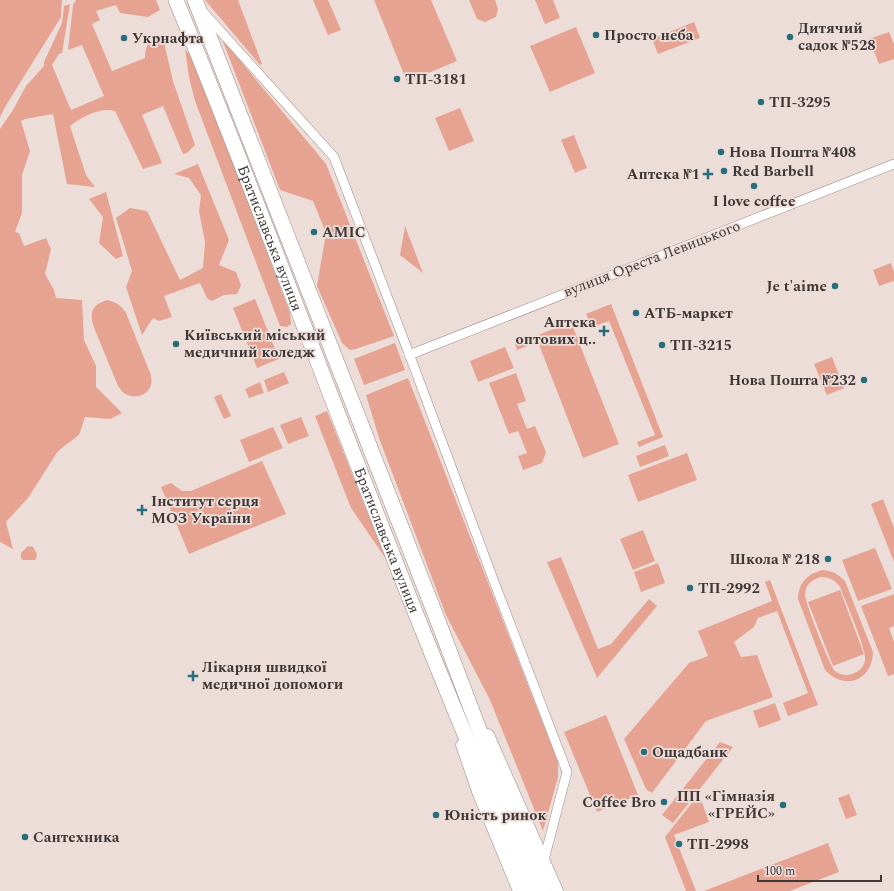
<svg xmlns="http://www.w3.org/2000/svg" width="894" height="891" viewBox="0 0 894 891" font-family="Spectral,serif">
	<rect width="100%" height="100%" fill="#edddd9"/>
	<g fill="#e6a391" fill-rule="evenodd">
		<path d="M0,0H62L61,17L5,107L0,117Z"/>
		<path d="M76,0H156L160,10L148,17L120,13L116,5L96,11L100,20L92,24L112,71L145,58C145,45 149,37 163,38L173,81L195,145L187,153L183,154L163,106L142,115L162,163L143,169L115,111C100,107 82,117 70,126L86,175L95,187L67,184L53,114L25,119L21,121L30,151L22,175V213L15,232L19,233L24,246L46,238L51,249L45,274L54,290L56,298L82,300L84,340L96,366V387L122,413L110,419L85,417L79,435L58,451L28,498L6,522L13,549L0,542V129L13,110L26,86L44,66V62L62,23L64,6L70,4L62,53L59,54L52,65L71,110L104,96L82,45L68,50L73,5Z"/>
		<path d="M205,0H238L262,64L260,65Z"/>
		<path d="M313,0H328L341,30L328,35Z"/>
		<path d="M374,0H431L457,61L407,82Z"/>
		<path d="M469,0H495L498,9L496,17L485,22L477,19Z"/>
		<path d="M535,0H553L560,18L545,24Z"/>
		<path d="M694,22L700,38L658,54L652,39Z"/>
		<path d="M576,27L595,73L550,92L530,46Z"/>
		<path d="M889,32L894,44V59L879,64L869,39Z"/>
		<path d="M222,39L326,164L394,336L356,349L350,350L342,343L317,286L326,233L313,201L280,190Z"/>
		<path d="M185,49L194,60L290,313L291,324L287,327L280,326L195,101L189,77Z"/>
		<path d="M460,108L474,141L449,151L435,118Z"/>
		<path d="M574,135L587,168L575,173L561,140Z"/>
		<path d="M198,164L229,240L219,265L236,272L241,285L237,294L224,295L212,301L207,298L200,283L164,296L172,317L159,321L153,318L142,335L126,287L132,271L116,218L130,208L147,211L180,280L203,268L205,242L199,211L201,195L189,178L174,174Z"/>
		<path d="M106,192L123,256L116,259L99,243L103,217L89,199Z"/>
		<path d="M405,226L423,273L400,255Z"/>
		<path d="M891,263L894,272V281L879,286L873,270Z"/>
		<path d="M255,299L279,359L257,368L233,308Z"/>
		<path d="M107,300C116,302 121,305 126,313L151,375C151,378 152,382 151,385C148,396 133,400 124,393C122,392 120,388 118,386L93,325C90,311 92,305 107,300Z"/>
		<path d="M611,304L663,437L639,447L637,442L655,435L609,321L592,327L586,314Z"/>
		<path d="M571,322L619,444L583,458L538,342L517,350L515,344Z"/>
		<path d="M395,343L405,370L364,385L354,359Z"/>
		<path d="M505,347L514,368L478,382L470,361Z"/>
		<path d="M832,357L844,388L827,395L814,364Z"/>
		<path d="M284,372L289,383L268,392L264,380Z"/>
		<path d="M516,373L526,401L517,404L527,429L535,426L546,452L542,463L523,470L518,456L527,453L518,431L509,434L489,383Z"/>
		<path d="M408,378L558,762V777L543,831L490,700L446,615L379,438L366,395Z"/>
		<path d="M260,382L264,393L249,398L245,389Z"/>
		<path d="M221,394L231,416L224,419L214,397Z"/>
		<path d="M327,411L386,559L351,508L315,416Z"/>
		<path d="M301,417L309,436L288,444L280,425Z"/>
		<path d="M273,427L283,448L249,462L240,440Z"/>
		<path d="M665,445L669,456L640,467L636,456Z"/>
		<path d="M687,453L697,480L638,502L628,475Z"/>
		<path d="M262,461L286,514L189,554L161,487L171,483L182,491H191Z"/>
		<path d="M883,499L894,528V562L871,504Z"/>
		<path d="M643,530L655,561L633,570L620,539Z"/>
		<path d="M28,546L33,547L36,552L37,556L35,560H23L21,558V553Z"/>
		<path d="M875,548L892,589L858,601L842,560Z"/>
		<path d="M561,557L598,649L611,644L649,599L657,606L597,678L547,562Z"/>
		<path d="M658,563L665,583L641,592L634,572Z"/>
		<path d="M823,570C833,571 838,574 845,581L873,652C872,681 845,691 825,670L798,599C799,582 807,574 823,570ZM820,577C829,577 835,580 840,587C845,600 866,648 865,659C865,666 859,672 852,674C847,676 840,675 835,671C830,666 805,603 805,594C805,585 812,580 820,577Z"/>
		<path d="M770,580L818,705L788,716L783,703L808,693L777,611L758,618L754,627L734,642L741,657L757,655L773,697L706,721L652,793L646,789L624,739L689,663L708,656L698,631L772,601L765,582Z"/>
		<path d="M840,590L864,654L833,666L808,602Z"/>
		<path d="M894,594V626L889,628L894,642V674L888,676L861,606Z"/>
		<path d="M775,703L781,720L759,728L753,711Z"/>
		<path d="M606,715L638,795L597,812L564,732Z"/>
		<path d="M720,742L733,747L673,823L662,815Z"/>
		<path d="M699,794L709,822L674,835L696,891H686L665,837Z"/>
		<path d="M849,794L857,815L846,819L838,798Z"/>
		<path d="M828,843L839,872L790,891H704Z"/>
	</g>
	<g fill="none" stroke-linecap="round" stroke-linejoin="round">
		<defs>
			<g id="minor">
				<path d="M204,13L334,157L416,372L493,579L567,772L544,860"/>
				<path d="M409,355L894,164"/>
			</g>
			<g id="tertiary">
				<path d="M488,735L557,891"/>
				<path d="M462,745L479,794L519,891"/>
			</g>
			<g id="primary">
				<path id="s1" d="M176,0C297,296 402,599 532,891"/>
				<path d="M195,0L441,629L517,830L543,891"/>
			</g>
		</defs>
		<use href="#minor" stroke="#998a87" stroke-width="10"/>
		<use href="#tertiary" stroke="#998a87" stroke-width="13"/>
		<use href="#primary" stroke="#998a87" stroke-width="16"/>
		<use href="#minor" stroke="#fff" stroke-width="9"/>
		<use href="#tertiary" stroke="#fff" stroke-width="12"/>
		<use href="#primary" stroke="#fff" stroke-width="15"/>
	</g>
	<g fill="#286d7c" stroke="#edddd9" stroke-width="1.5">
		<circle cx="596" cy="35" r="4"/>
		<circle cx="790" cy="37" r="4"/>
		<circle cx="124" cy="38" r="4"/>
		<circle cx="397" cy="79" r="4"/>
		<circle cx="761" cy="102" r="4"/>
		<circle cx="721" cy="152" r="4"/>
		<circle cx="724" cy="171" r="4"/>
		<path d="M706 168h4v4h4v4h-4v4h-4v-4h-4v-4h4z"/>
		<circle cx="754" cy="186" r="4"/>
		<circle cx="314" cy="232" r="4"/>
		<circle cx="835" cy="286" r="4"/>
		<circle cx="636" cy="313" r="4"/>
		<path d="M602 325h4v4h4v4h-4v4h-4v-4h-4v-4h4z"/>
		<circle cx="176" cy="344" r="4"/>
		<circle cx="662" cy="345" r="4"/>
		<circle cx="864" cy="380" r="4"/>
		<path d="M140 504h4v4h4v4h-4v4h-4v-4h-4v-4h4z"/>
		<circle cx="828" cy="559" r="4"/>
		<circle cx="690" cy="588" r="4"/>
		<path d="M191 670h4v4h4v4h-4v4h-4v-4h-4v-4h4z"/>
		<circle cx="644" cy="752" r="4"/>
		<circle cx="664" cy="802" r="4"/>
		<circle cx="783" cy="805" r="4"/>
		<circle cx="436" cy="815" r="4"/>
		<circle cx="25" cy="837" r="4"/>
		<circle cx="679" cy="844" r="4"/>
	</g>
	<g text-anchor="middle" dominant-baseline="central" stroke-width="3.5" stroke-linejoin="round" paint-order="stroke">
		<g font-size="15" font-weight="bold" fill="#3f3837" stroke="#edddd9" text-anchor="start">
			<text x="798" y="28">Дитячий<tspan x="798" dy="17">садок №528</tspan></text>
			<text x="604" y="35">Просто неба</text>
			<text x="132" y="38">Укрнафта</text>
			<text x="405" y="79">ТП-3181</text>
			<text x="769" y="102">ТП-3295</text>
			<text x="729" y="152">Нова Пошта №408</text>
			<text x="732" y="171">Red Barbell</text>
			<text x="700" y="174" text-anchor="end">Аптека №1</text>
			<text x="754" y="201" text-anchor="middle">I love coffee</text>
			<text x="322" y="232">AMIC</text>
			<text x="827" y="286" text-anchor="end">Je t'aime</text>
			<text x="644" y="313">АТБ-маркет</text>
			<text x="596" y="322" text-anchor="end">Аптека<tspan x="596" dy="17">оптових ц..</tspan></text>
			<text x="184" y="335">Київський міський<tspan x="184" dy="17">медичний коледж</tspan></text>
			<text x="670" y="345">ТП-3215</text>
			<text x="856" y="380" text-anchor="end">Нова Пошта №232</text>
			<text x="151" y="501">Інститут серця<tspan x="151" dy="17">МОЗ України</tspan></text>
			<text x="820" y="559" text-anchor="end">Школа № 218</text>
			<text x="698" y="588">ТП-2992</text>
			<text x="202" y="667">Лікарня швидкої<tspan x="202" dy="17">медичної допомоги</tspan></text>
			<text x="652" y="752">Ощадбанк</text>
			<text x="775" y="796" text-anchor="end">ПП «Гімназія<tspan x="775" dy="17">«ГРЕЙС»</tspan></text>
			<text x="656" y="802" text-anchor="end">Coffee Bro</text>
			<text x="444" y="815">Юність ринок</text>
			<text x="33" y="837">Сантехника</text>
			<text x="687" y="844">ТП-2998</text>
		</g>
		<g font-size="15" fill="#3f3837" stroke="#edddd9">
			<text stroke="none"><textPath href="#s1" startOffset="256">Братиславська вулиця</textPath></text>
			<text transform="translate(652 259) rotate(-21)">вулиця Ореста Левицького</text>
			<text stroke="none"><textPath href="#s1" startOffset="580">Братиславська вулиця</textPath></text>
		</g>
	</g>
	<path d="M758 875v6h123v-6" fill="none" stroke="#3f3837" stroke-width="2"/>
	<text x="764" y="875" font-size="12" fill="#3f3837" stroke="#edddd9" stroke-width="3" paint-order="stroke">100 m</text>
</svg>
